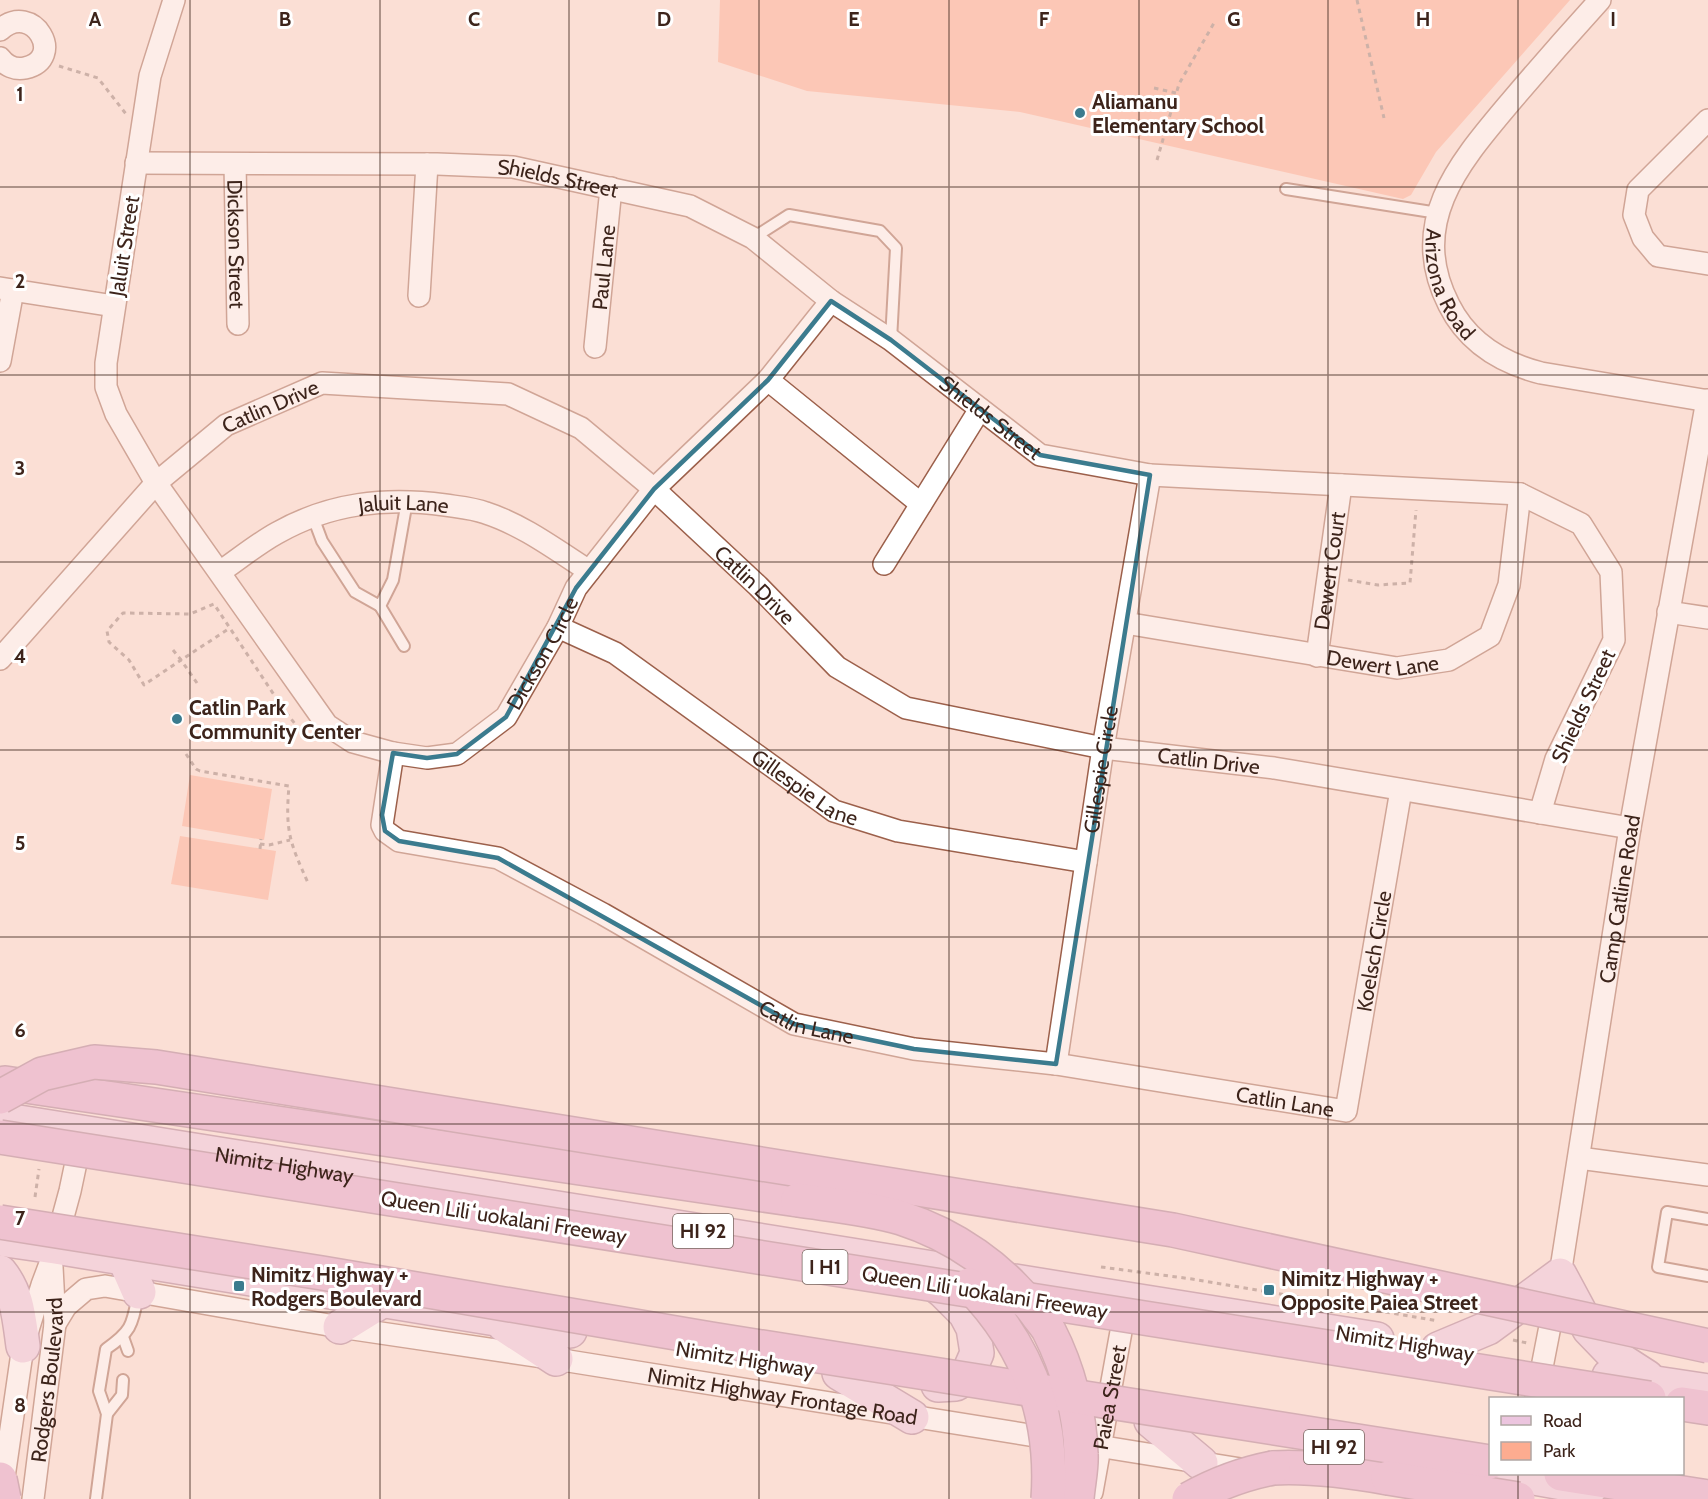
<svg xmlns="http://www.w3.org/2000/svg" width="1708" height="1499" viewBox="0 0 1708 1499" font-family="Cabin,sans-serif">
	<rect width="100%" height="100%" fill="#fbdfd5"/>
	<g fill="#fdac90">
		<path d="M720,0H1570L1436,152L1411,195L1403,199L1020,112L807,91L718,62Z"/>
		<path d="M190,775L272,789L264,840L182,826Z"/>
		<path d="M180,836L276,851L268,900L171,884Z"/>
	</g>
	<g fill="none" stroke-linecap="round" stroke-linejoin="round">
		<defs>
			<g id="service">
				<path d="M1286,189L1438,213"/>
				<path d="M753,238L789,215L880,231L896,248L891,340"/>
				<path d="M313,517L322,541L355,592L380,606L393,580L407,501"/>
				<path d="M380,606L404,646"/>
				<path d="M1708,1219L1667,1212L1658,1267L1708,1276"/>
				<path d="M123,1337L128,1351"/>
				<path d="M107,1414L122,1395L123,1380"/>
				<path d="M96,1499L107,1414L99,1391L106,1349C132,1331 132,1325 138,1295"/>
			</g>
			<g id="minor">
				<path id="s1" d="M174,0L150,76L106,363V387L116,414L156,483L327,725L353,742L393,753L427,758L457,754L506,717L558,627L576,588L654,489L768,380L831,301"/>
				<path id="s2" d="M1600,0C1570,33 1541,66 1513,99C1461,161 1406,221 1449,305C1468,343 1502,363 1541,373L1708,401"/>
				<path d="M0,30C33,0 67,59 25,68C15,70 6,66 0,58"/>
				<path d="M1708,120L1638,190L1634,215L1643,238L1658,256L1708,264"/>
				<path id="s3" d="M136,163L437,164L513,167L690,206L753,238L831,301L891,340L1040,455L1150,475L1520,494L1581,524L1611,572L1614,640L1556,759L1540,813"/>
				<path id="s4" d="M235,164L238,324"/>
				<path d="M0,288L114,306"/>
				<path d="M419,296L427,164"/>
				<path id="s5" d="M595,347L611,188"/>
				<path d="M0,361L13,290"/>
				<path d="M768,380L921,504"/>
				<path d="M884,564L980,409"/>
				<path id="s6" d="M220,572C239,559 257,544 277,533C330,503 385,497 445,505C458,507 473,508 486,513C523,525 556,550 589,571"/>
				<path d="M1668,612L1708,618"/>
				<path id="s7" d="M1125,623L1397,668L1449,660L1490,636L1509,585L1520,494"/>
				<path id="s8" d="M558,627L615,653L834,811L898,831L1086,862"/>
				<path id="s9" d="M1317,656L1341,485"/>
				<path id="s10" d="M0,659L156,483L226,425L322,383L508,394L581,428L654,489L758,586L837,667L906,708L1103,748L1274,768L1630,828"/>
				<path id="s11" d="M393,753L382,825L385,831L399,841L498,858L603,914L794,1024L914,1049L1056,1064L1346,1111L1401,790"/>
				<path id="s12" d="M1056,1064L1103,748L1150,475"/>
				<path d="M1579,1158L1708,1175"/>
				<path id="s13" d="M55,1324L66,1306L86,1289L105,1286L340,1327L556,1359L1247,1470"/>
				<path id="s14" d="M1536,1398L1560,1275L1630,828L1707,400"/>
				<path d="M2,1491L23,1346L42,1285L51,1261L70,1191L81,1139"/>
				<path id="s15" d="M1092,1492L1126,1304"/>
				<path id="s16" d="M33,1499L55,1324L52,1267"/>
			</g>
			<g id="primary">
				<path id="s17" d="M0,1119L1377,1339"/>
				<path d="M0,1239L55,1247L570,1331"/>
				<path d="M124,1258L139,1292"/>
				<path d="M0,1272C18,1294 19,1318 23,1346"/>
				<path d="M923,1275L944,1292L965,1313L973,1328L977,1353L967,1376L956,1384L938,1385"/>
				<path d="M504,1325L556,1359"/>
				<path d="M340,1327L382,1301"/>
				<path d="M1438,1349L1488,1328L1560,1275L1589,1329L1616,1357L1647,1377"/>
				<path d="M839,1373L912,1417"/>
				<path d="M1609,1376L1708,1391"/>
				<path d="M1151,1421L1201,1463"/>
				<path d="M1512,1474L1590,1488"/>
			</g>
			<g id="motorway">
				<path d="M5,1083L798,1200"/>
				<path d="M1682,1404L1708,1408"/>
				<path d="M1273,1468C1312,1466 1349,1471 1388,1478"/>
				<path d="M1561,1474L1708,1497"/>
			</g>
		</defs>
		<use href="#service" stroke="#9c604b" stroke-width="14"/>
		<use href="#minor" stroke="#9c604b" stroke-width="24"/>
		<use href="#primary" stroke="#a6748c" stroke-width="36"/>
		<use href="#motorway" stroke="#a6748c" stroke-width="36"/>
		<g stroke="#957b71" stroke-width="3" stroke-dasharray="4.5 4.5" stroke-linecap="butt">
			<path d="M1357,0L1384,118"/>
			<path d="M59,66L98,78L126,114"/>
			<path d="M1154,88L1176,93"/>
			<path d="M1157,160L1179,84L1214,23"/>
			<path d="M1348,580L1378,585L1410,583L1416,510"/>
			<path d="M173,650L181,660L230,628"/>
			<path d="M197,683L181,660L144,685L129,660L109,642L107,631L123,613L190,614L214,604L284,710L300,730L311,738"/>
			<path d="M186,754L196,769L200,771L289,786C285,832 290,843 309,885"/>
			<path d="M260,844L269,845L290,840"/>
			<path d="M260,849L261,839"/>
			<path d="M35,1197L39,1169"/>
			<path d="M1101,1267L1192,1279L1438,1321"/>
			<path d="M1513,1340L1527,1343"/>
		</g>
		<use href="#service" stroke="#fff" stroke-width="10"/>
		<use href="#minor" stroke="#fff" stroke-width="21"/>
		<use href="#primary" stroke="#ecc5df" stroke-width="33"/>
		<use href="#motorway" stroke="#df9fc9" stroke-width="33"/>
		<defs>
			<g id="motorway-bridge">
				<path d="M0,1097L42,1074L94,1062L156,1067L1173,1230L1708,1346"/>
				<path d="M0,1137L1649,1398"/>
				<path d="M798,1200C832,1205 868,1208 901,1218C954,1235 1002,1268 1036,1313C1040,1319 1046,1325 1049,1331C1068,1368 1080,1413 1081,1454C1082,1468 1078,1484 1077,1499"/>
				<path d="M0,1222L322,1273L711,1339L1490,1462"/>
				<path d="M969,1285C1027,1344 1054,1416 1048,1499"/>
				<path d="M1388,1478L1518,1499"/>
				<path d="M0,1479L4,1499"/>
				<path d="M1189,1499C1216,1484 1242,1474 1273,1468"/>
			</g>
		</defs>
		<use href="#motorway-bridge" stroke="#a6748c" stroke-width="36" stroke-linecap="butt"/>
		<use href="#motorway-bridge" stroke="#df9fc9" stroke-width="33"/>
	</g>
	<path d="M0 0H1708V1499H0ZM831,301L891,340L1040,455L1150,475L1056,1064L914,1049L794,1024L498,858L399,841L385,831L382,815L393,753L427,758L457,754L506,717L576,588L654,489L768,380Z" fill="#fbdfd5" fill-opacity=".55" fill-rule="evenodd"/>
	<path fill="none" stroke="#3b7b8e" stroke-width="4.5" stroke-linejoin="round" d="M831,301L891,340L1040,455L1150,475L1056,1064L914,1049L794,1024L498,858L399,841L385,831L382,815L393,753L427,758L457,754L506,717L576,588L654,489L768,380Z"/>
	<path fill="none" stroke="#3d241b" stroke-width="1.5" stroke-opacity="0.55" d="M190,0V1499M380,0V1499M569,0V1499M759,0V1499M949,0V1499M1139,0V1499M1328,0V1499M1518,0V1398M0,187H1708M0,375H1708M0,562H1708M0,750H1708M0,937H1708M0,1124H1708M0,1312H1708M1518,1474V1499"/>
	<g fill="#3b7b8e" stroke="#fff" stroke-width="2">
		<circle cx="1080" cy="113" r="6"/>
		<circle cx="177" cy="719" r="6"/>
		<rect x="233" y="1280" width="12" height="12" rx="3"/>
		<rect x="1263" y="1284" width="12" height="12" rx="3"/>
	</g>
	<g text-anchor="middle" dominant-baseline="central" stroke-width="6" stroke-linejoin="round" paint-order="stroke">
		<g fill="#fff" stroke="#77665f" stroke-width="1.5">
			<rect x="673" y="1214" width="60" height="34" rx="4.5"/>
			<rect x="802.5" y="1250" width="45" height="34" rx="4.5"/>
			<rect x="1304" y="1430" width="60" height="34" rx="4.5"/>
		</g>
		<g font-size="20" font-weight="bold" fill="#3d241b">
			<text x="703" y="1231">HI 92</text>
			<text x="825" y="1267">I H1</text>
			<text x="1334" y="1447">HI 92</text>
		</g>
		<g font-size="21" font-weight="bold" fill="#3d241b" stroke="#fff" text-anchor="start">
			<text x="1092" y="101">Aliamanu<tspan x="1092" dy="24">Elementary School</tspan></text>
			<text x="189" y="707">Catlin Park<tspan x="189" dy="24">Community Center</tspan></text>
			<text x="251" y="1274">Nimitz Highway +<tspan x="251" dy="24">Rodgers Boulevard</tspan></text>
			<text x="1281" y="1278">Nimitz Highway +<tspan x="1281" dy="24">Opposite Paiea Street</tspan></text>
		</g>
		<g font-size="21" fill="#3d241b" stroke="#fff">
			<text stroke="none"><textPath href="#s3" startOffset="423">Shields Street</textPath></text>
			<text stroke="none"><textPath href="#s4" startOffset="80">Dickson Street</textPath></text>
			<text transform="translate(124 246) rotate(-81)">Jaluit Street</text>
			<text stroke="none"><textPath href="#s5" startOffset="80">Paul Lane</textPath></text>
			<text stroke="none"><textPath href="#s2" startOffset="344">Arizona Road</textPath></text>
			<text stroke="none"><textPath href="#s10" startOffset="374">Catlin Drive</textPath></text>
			<text stroke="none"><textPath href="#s3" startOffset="927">Shields Street</textPath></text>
			<text stroke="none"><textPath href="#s6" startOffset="201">Jaluit Lane</textPath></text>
			<text stroke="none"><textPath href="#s9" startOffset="86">Dewert Court</textPath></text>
			<text stroke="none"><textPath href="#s10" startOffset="932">Catlin Drive</textPath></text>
			<text stroke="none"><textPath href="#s1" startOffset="1071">Dickson Circle</textPath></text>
			<text stroke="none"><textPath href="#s7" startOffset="261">Dewert Lane</textPath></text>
			<text transform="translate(1583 706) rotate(-65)">Shields Street</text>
			<text stroke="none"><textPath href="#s10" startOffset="1436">Catlin Drive</textPath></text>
			<text stroke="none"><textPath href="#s12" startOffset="298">Gillespie Circle</textPath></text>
			<text stroke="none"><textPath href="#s8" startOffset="296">Gillespie Lane</textPath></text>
			<text stroke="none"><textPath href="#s14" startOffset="506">Camp Catline Road</textPath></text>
			<text stroke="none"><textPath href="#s11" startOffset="1258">Koelsch Circle</textPath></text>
			<text stroke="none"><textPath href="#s11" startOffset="548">Catlin Lane</textPath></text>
			<text stroke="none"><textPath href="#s11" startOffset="1034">Catlin Lane</textPath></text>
			<text stroke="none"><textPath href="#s17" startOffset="288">Nimitz Highway</textPath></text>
			<text transform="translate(504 1217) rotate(9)">Queen Liliʻuokalani Freeway</text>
			<text transform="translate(985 1292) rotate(9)">Queen Liliʻuokalani Freeway</text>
			<text transform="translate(1405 1343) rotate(9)">Nimitz Highway</text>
			<text transform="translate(745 1359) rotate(9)">Nimitz Highway</text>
			<text stroke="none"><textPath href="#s16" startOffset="120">Rodgers Boulevard</textPath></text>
			<text stroke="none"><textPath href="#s13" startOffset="753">Nimitz Highway Frontage Road</textPath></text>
			<text stroke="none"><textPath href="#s15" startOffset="96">Paiea Street</textPath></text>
		</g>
	</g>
	<g font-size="20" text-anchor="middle" font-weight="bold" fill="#3d241b" stroke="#fff" stroke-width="6" stroke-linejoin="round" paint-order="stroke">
		<text x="95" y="26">A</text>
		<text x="285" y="26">B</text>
		<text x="474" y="26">C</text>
		<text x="664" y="26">D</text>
		<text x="854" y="26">E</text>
		<text x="1044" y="26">F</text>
		<text x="1234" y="26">G</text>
		<text x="1423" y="26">H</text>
		<text x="1613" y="26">I</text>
		<text x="20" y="101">1</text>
		<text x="20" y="288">2</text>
		<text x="20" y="475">3</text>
		<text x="20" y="663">4</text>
		<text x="20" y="850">5</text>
		<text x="20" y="1037">6</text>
		<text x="20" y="1225">7</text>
		<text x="20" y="1412">8</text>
	</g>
	<rect x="1489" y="1397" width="195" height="78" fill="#ffffff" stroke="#b1a7a4" stroke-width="1.5"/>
	<rect x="1501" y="1416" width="30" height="9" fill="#ecc5df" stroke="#b1a7a4" stroke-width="1.5"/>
	<text x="1543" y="1427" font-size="18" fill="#3d241b">Road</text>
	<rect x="1501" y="1442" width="30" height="18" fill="#fdac90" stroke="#b1a7a4" stroke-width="1.5"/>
	<text x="1543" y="1457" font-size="18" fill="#3d241b">Park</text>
</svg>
